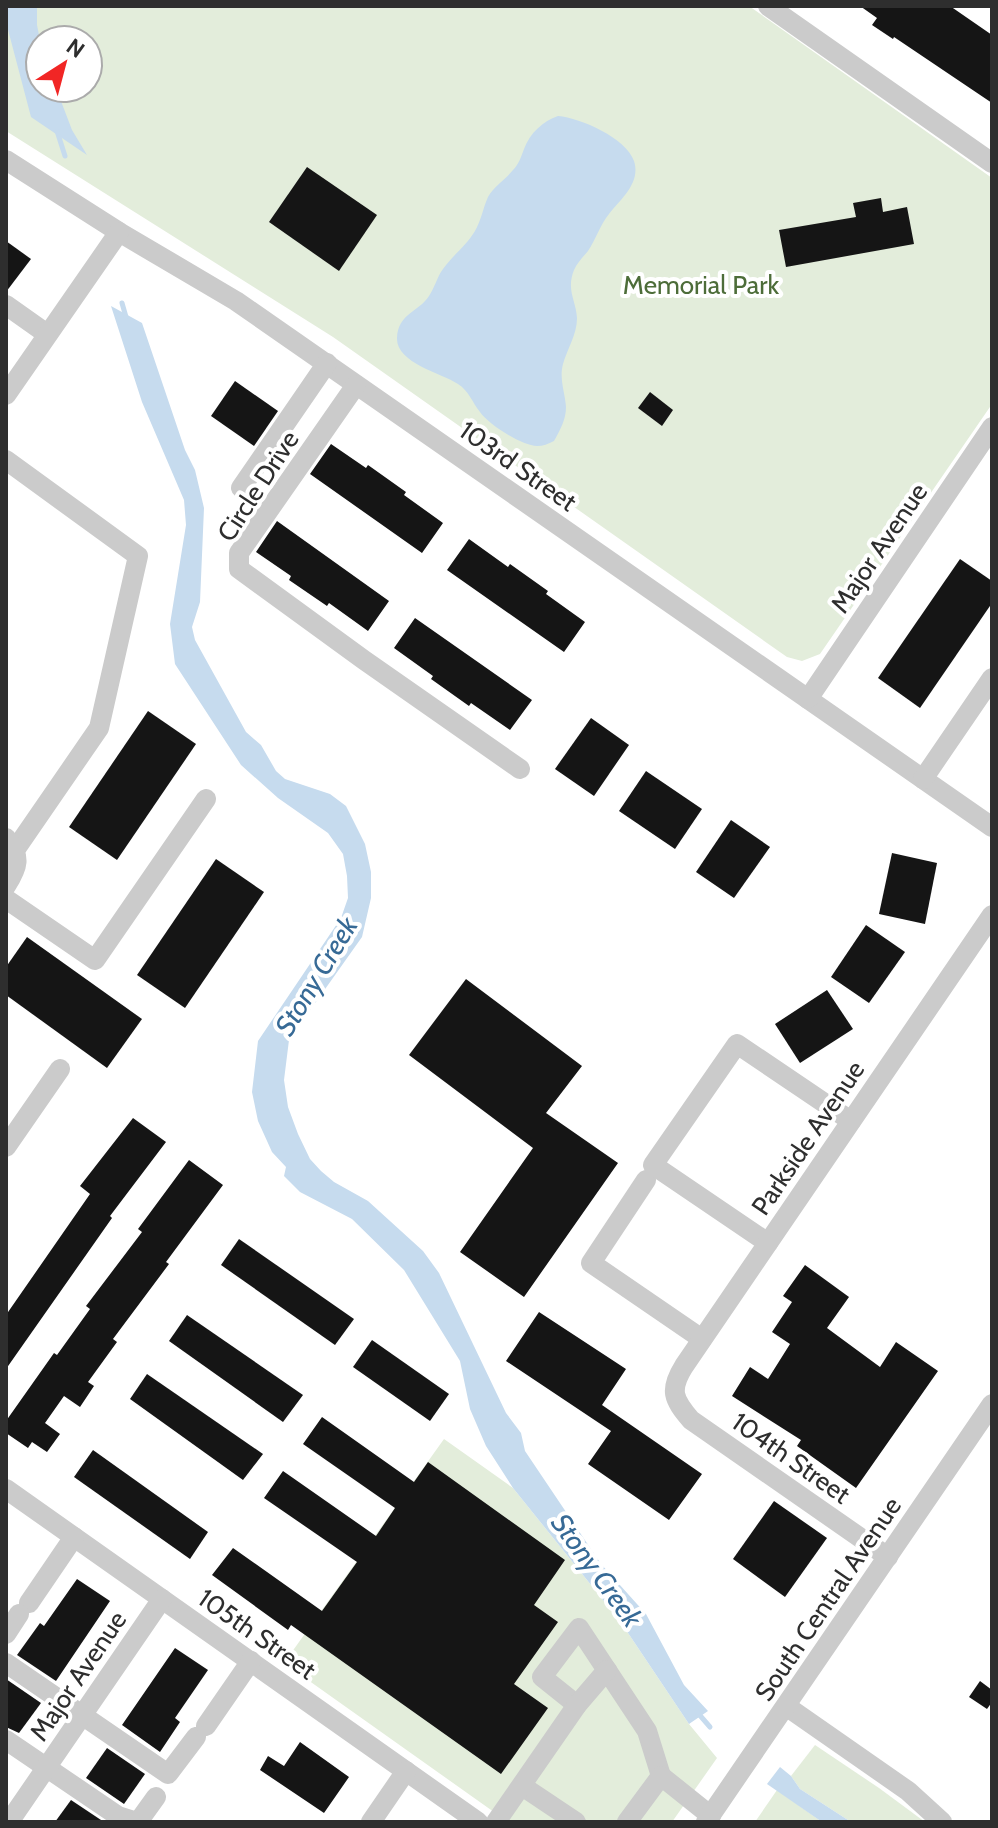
<svg xmlns="http://www.w3.org/2000/svg" width="998" height="1828" viewBox="0 0 998 1828" font-family="Cabin,sans-serif">
	<rect width="100%" height="100%" fill="#fff"/>
	<g fill="#e3eddb" fill-rule="evenodd">
		<path d="M6,6H749L992,178V404L820,654L802,661L787,657L333,337L6,131ZM40,40H88V88H40Z"/>
		<path d="M444,1439L513,1488L620,1621L689,1724L717,1758L672,1822H508L284,1663Z"/>
		<path d="M815,1745L879,1788L925,1822H851L800,1789L791,1776Z"/>
		<path d="M777,1790L822,1822H755Z"/>
	</g>
	<g fill="#c6dbee">
		<path d="M6,6H37V25L40,40V88H56L72,130L87,155L31,117L6,22Z"/>
		<path d="M558,116C581,118 626,138 634,161C641,183 621,199 609,214C600,225 596,239 588,251C583,257 577,263 574,270C566,290 576,300 577,318C577,335 567,349 563,364C559,379 565,392 566,407C566,420 560,430 554,441C548,444 543,446 537,446C522,446 488,424 480,412C472,402 469,391 458,384C441,373 396,363 397,338C398,313 419,312 429,296C435,287 437,277 443,269C453,255 466,246 475,231C481,221 483,208 488,197C494,186 505,180 513,170C519,164 521,157 524,149C530,133 543,121 558,116Z"/>
		<path d="M111,306L142,323L185,450L195,470L204,508L200,602L192,627L195,640L246,732L261,745L276,771L285,779L330,794L346,806L365,844L371,872V898L362,937L289,1040L284,1080L288,1107L298,1134L310,1159L321,1171L334,1182L368,1201L423,1251L439,1273L506,1413L521,1433L525,1451L601,1564L646,1614L684,1685L708,1711L689,1724L620,1621L513,1488L486,1446L470,1409L460,1361L404,1270L352,1219L300,1192L284,1176L286,1167L272,1152L258,1121L252,1092L258,1041L341,918L348,898L347,876L343,854L328,833L278,798L241,765L175,664L170,624L186,525L184,500L142,402Z"/>
		<path d="M780,1767L791,1776L800,1789L851,1822H822L767,1784Z"/>
	</g>
	<g fill="none" stroke-linecap="round" stroke-linejoin="round">
		<g stroke="#c6dbee" stroke-width="5">
			<path d="M57,131L65,156"/>
			<path d="M122,303L126,317"/>
			<path d="M697,1712L710,1727"/>
		</g>
	</g>
	<g fill="#151515">
		<path d="M860,6H950L992,35V103L894,37L893,39L872,25L877,18Z"/>
		<path d="M307,167L377,215L339,271L269,222Z"/>
		<path d="M881,198L883,212L907,207L914,244L786,267L779,230L856,217L853,203Z"/>
		<path d="M6,241L31,259L6,292Z"/>
		<path d="M235,381L278,411L254,446L211,416Z"/>
		<path d="M650,392L673,410L662,426L638,408Z"/>
		<path d="M331,444L366,468L368,465L406,492L404,495L443,523L422,553L310,474Z"/>
		<path d="M277,521L389,601L368,631L329,603L327,606L289,580L291,576L256,552Z"/>
		<path d="M469,539L508,567L510,564L548,591L546,594L585,622L564,652L447,570Z"/>
		<path d="M960,559L992,581V603L920,708L878,678Z"/>
		<path d="M415,618L532,700L510,730L471,703L469,706L431,679L433,676L394,648Z"/>
		<path d="M148,711L196,744L117,860L69,827Z"/>
		<path d="M591,718L629,745L594,796L555,769Z"/>
		<path d="M646,771L702,809L675,849L619,811Z"/>
		<path d="M731,820L770,847L734,898L696,872Z"/>
		<path d="M892,853L937,863L925,924L879,914Z"/>
		<path d="M216,859L264,892L185,1008L137,975Z"/>
		<path d="M866,925L905,952L869,1003L831,977Z"/>
		<path d="M27,937L142,1019L107,1068L6,995V967Z"/>
		<path d="M466,979L582,1066L546,1113L618,1163L524,1297L460,1252L533,1148L409,1055Z"/>
		<path d="M827,990L853,1029L800,1063L775,1024Z"/>
		<path d="M133,1118L166,1142L110,1216L112,1218L6,1369V1315L90,1194L80,1186Z"/>
		<path d="M189,1160L223,1185L166,1262L169,1264L113,1339L117,1342L88,1382L94,1386L80,1407L64,1396L45,1423L60,1434L47,1452L32,1442L28,1448L6,1433V1421L54,1353L57,1355L90,1309L86,1306L142,1232L138,1229Z"/>
		<path d="M239,1239L354,1319L335,1345L221,1265Z"/>
		<path d="M805,1265L849,1297L827,1328L880,1367L896,1342L938,1371L856,1488L797,1446L801,1440L732,1396L750,1367L768,1379L790,1344L772,1332L792,1302L783,1296Z"/>
		<path d="M539,1312L626,1369L602,1405L702,1474L669,1520L588,1464L611,1431L506,1361Z"/>
		<path d="M187,1315L303,1395L283,1422L169,1341Z"/>
		<path d="M372,1340L449,1394L430,1421L353,1367Z"/>
		<path d="M147,1374L263,1454L243,1480L130,1399Z"/>
		<path d="M322,1417L414,1482L428,1462L565,1560L534,1605L558,1622L514,1684L548,1708L501,1774L291,1625L288,1630L212,1575L233,1548L322,1611L357,1562L264,1498L283,1471L376,1536L395,1508L303,1444Z"/>
		<path d="M93,1450L208,1532L190,1559L74,1477Z"/>
		<path d="M774,1501L827,1538L785,1597L733,1559Z"/>
		<path d="M77,1579L110,1601L56,1681L17,1655L40,1623L44,1626Z"/>
		<path d="M175,1648L208,1670L175,1718L180,1722L160,1752L122,1725Z"/>
		<path d="M6,1679L41,1703L19,1733L6,1727Z"/>
		<path d="M980,1681L992,1690V1702L987,1709L969,1697Z"/>
		<path d="M300,1742L349,1777L324,1813L260,1770L268,1756L284,1766Z"/>
		<path d="M107,1748L145,1774L124,1804L86,1778Z"/>
		<path d="M71,1800L104,1822H55Z"/>
	</g>
	<g fill="none" stroke-linecap="round" stroke-linejoin="round">
		<g stroke="#cbcbcb" stroke-width="20">
			<path d="M768,6L992,163"/>
			<path d="M6,160L119,232L236,301L992,827"/>
			<path d="M6,305L47,334"/>
			<path d="M356,385L239,553V569L364,660L520,769"/>
			<path d="M6,395L119,232"/>
			<path d="M6,460L138,556L99,728L15,850"/>
			<path d="M241,488L327,363"/>
			<path d="M808,699L992,427"/>
			<path d="M923,779L992,678"/>
			<path d="M6,838C22,857 18,867 6,886"/>
			<path d="M6,899L95,960L206,799"/>
			<path d="M6,1147L60,1069"/>
			<path d="M646,1180L591,1263L702,1339"/>
			<path d="M768,1243L653,1165L737,1044L851,1121"/>
			<path d="M6,1489L478,1822"/>
			<path d="M888,1557L691,1420C673,1399 669,1390 684,1366L992,915"/>
			<path d="M29,1603L74,1537"/>
			<path d="M6,1634L19,1614"/>
			<path d="M6,1663L168,1774L196,1737"/>
			<path d="M577,1705L542,1677L579,1628L647,1731L661,1776"/>
			<path d="M786,1706L908,1791L942,1822"/>
			<path d="M206,1726L251,1661"/>
			<path d="M6,1740L118,1816L137,1822"/>
			<path d="M522,1786L576,1822"/>
			<path d="M9,1822L162,1599"/>
			<path d="M138,1822L156,1797"/>
			<path d="M371,1822L406,1771"/>
			<path d="M496,1822L577,1705L607,1670"/>
			<path d="M627,1822L661,1776L711,1816"/>
			<path d="M706,1822L992,1404"/>
		</g>
	</g>
	<g text-anchor="middle" dominant-baseline="central" stroke-width="8" stroke-linejoin="round" paint-order="stroke">
		<g font-size="26" fill="#4d6d39" stroke="#fff">
			<text x="701" y="285">Memorial Park</text>
		</g>
		<g font-size="26" fill="#2e2e2e" stroke="#fff">
			<text transform="translate(518 466) rotate(35)">103rd Street</text>
			<text transform="translate(258 486) rotate(-57)">Circle Drive</text>
			<text transform="translate(879 548) rotate(-56)">Major Avenue</text>
			<text transform="translate(808 1138) rotate(-56)">Parkside Avenue</text>
			<text transform="translate(791 1458) rotate(35)">104th Street</text>
			<text transform="translate(828 1599) rotate(-56)">South Central Avenue</text>
			<text transform="translate(257 1634) rotate(35)">105th Street</text>
			<text transform="translate(78 1676) rotate(-56)">Major Avenue</text>
		</g>
		<g font-size="28" font-style="italic" fill="#376a96" stroke="#fff">
			<text transform="translate(316 976) rotate(-59)">Stony Creek</text>
			<text transform="translate(597 1570) rotate(54)">Stony Creek</text>
		</g>
	</g>
	<rect width="998" height="1828" fill="none" stroke="#2e2e2e" stroke-width="16"/>
	<g transform="translate(64 64) rotate(36)"><circle r="38" fill="#ffffff" stroke="#ababab" stroke-width="2"/>
	<path d="M0-6L14 30L0 20L-14 30Z" fill="#f12625"/>
	<text y="-12" font-size="22" font-weight="bold" text-anchor="middle" fill="#2e2e2e">N</text>
	</g>
</svg>
